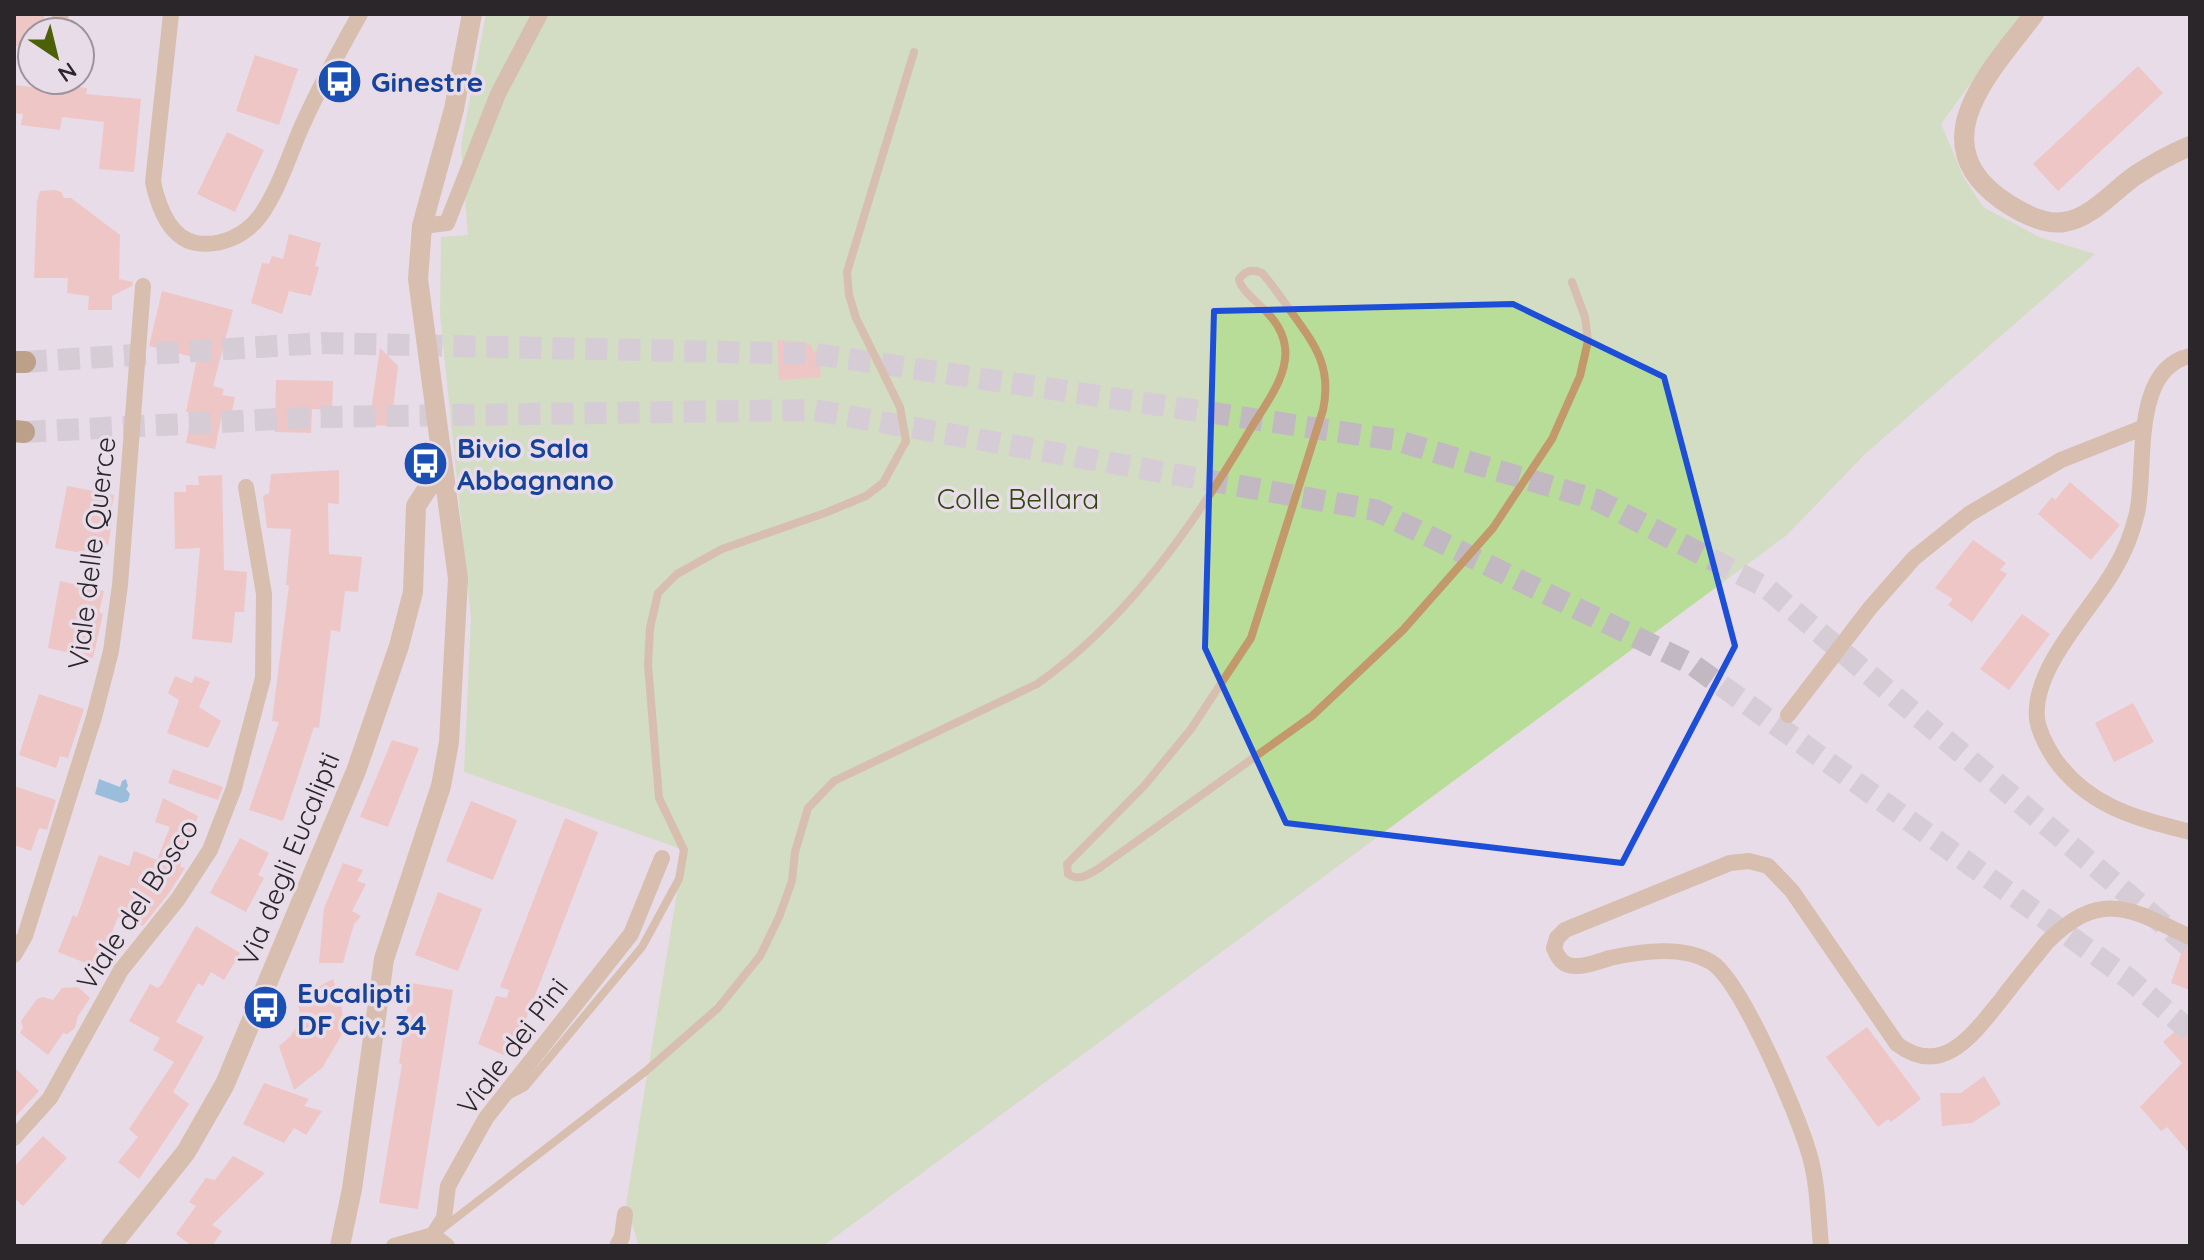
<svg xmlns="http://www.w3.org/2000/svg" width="2204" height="1260" viewBox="0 0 2204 1260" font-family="Quicksand,sans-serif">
	<rect width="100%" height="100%" fill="#e8dce8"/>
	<path fill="#b8dd98" d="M486,14H2021L1941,124L1963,176L1983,207L2039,237L2095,254L1864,455L1787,535L823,1246H639L626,1204L684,850L464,772L471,618L440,314L441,237L468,235L461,146Z"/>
	<path fill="#3d98cc" d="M99,779L120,787L122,781L126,779L128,786L126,789L130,794L128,801L121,803L95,794Z"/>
	<g fill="#f7aa9d">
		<path d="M14,14H45L39,32H32V51L14,45Z"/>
		<path d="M255,55L298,69L279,125L236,111Z"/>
		<path d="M2138,66L2163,93L2058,191L2033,164Z"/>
		<path d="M42,82L87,88L86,94L141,99L134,172L99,169L104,122L62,117L60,130L21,125L23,114L14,113V85L41,88Z"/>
		<path d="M227,132L264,150L235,212L197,194Z"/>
		<path d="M55,190L61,192L64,198H71L120,235L119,279L133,282L132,286L112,296V310H88L89,296L67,293L68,278H34L37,201L40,191Z"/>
		<path d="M289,234L321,243L315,266L319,267L311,296L289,291L282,314L251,303L262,263L269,264L272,256L283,259Z"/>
		<path d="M162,291L233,310L213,386L224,389L222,395L235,397L231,416L222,414L215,449L186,443L192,413L186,412L197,358L149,346Z"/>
		<path d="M777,340L805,342L811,345L813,351H819L821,377L779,380Z"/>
		<path d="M380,348L398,366L391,426L369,425Z"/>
		<path d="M276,380L333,381L332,410L312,409L311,433L275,432Z"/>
		<path d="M339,470V504L328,503L329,554L362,557L358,592L345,591L340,632L331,630L319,728L314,727L283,821L249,810L279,722L272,721L289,585H286L291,529L267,528L263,496L269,493L271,474Z"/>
		<path d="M222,475L224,570L247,572L244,612H235L232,643L192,639L200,548L175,549L174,492H186V485H199L198,476Z"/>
		<path d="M2070,482L2120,525L2091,560L2038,514L2052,497L2055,500Z"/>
		<path d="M67,486L114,495L110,517H113L108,545L105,544L103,557L55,548Z"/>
		<path d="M1973,540L2006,563L2000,570L2007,574L1972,622L1948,605L1953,599L1935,588Z"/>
		<path d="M60,581L104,591L99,612L103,614L93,658L48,648Z"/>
		<path d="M2022,614L2050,634L2009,690L1980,669Z"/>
		<path d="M175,676L192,683L195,676L210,682L199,707L221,721L208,748L167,733L179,700L168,693Z"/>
		<path d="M39,694L84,709L68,758L60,756L56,768L19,755Z"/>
		<path d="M2133,703L2154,742L2114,762L2095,723Z"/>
		<path d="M392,740L419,748L388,827L360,817Z"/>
		<path d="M173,769L223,787L218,800L168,783Z"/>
		<path d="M14,786L56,800L47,830L39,828L31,851L14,845Z"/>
		<path d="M163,798L198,816L180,867L185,868L169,893L143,926L118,917L98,968L58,952L73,915L77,917L99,855L129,866L134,851L157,860L170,827L155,822Z"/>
		<path d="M471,801L517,820L493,880L446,861Z"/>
		<path d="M565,818L598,832L511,1058L478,1044L496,996L507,998L509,990L500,987Z"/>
		<path d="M240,838L269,853L258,875L264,878L246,912L210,893Z"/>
		<path d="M343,863L363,870L357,881L366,884L352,911L361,916L354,924L343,963H319L324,908Z"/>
		<path d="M438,892L482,909L458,971L415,955Z"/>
		<path d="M196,926L240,953L224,980L211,972L203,986L198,983L176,1022L204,1037L173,1092L189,1104L139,1179L118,1162L138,1137L129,1129L174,1062L153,1050L160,1038L129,1021L150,984L158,988L162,984Z"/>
		<path d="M2184,946L2190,948V990L2171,983Z"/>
		<path d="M333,979L342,1009L344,1031L322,1068L294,1090L279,1046L290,1037L301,1020L297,998Z"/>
		<path d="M411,983L453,990L418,1209L379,1203L402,1064L399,1063Z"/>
		<path d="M78,987L90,998L78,1016L75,1028L67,1034L63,1033L48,1055L20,1033L23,1028L21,1021L37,999L43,997L53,1000L62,988Z"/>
		<path d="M2190,1018V1154L2167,1127L2161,1131L2140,1107L2182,1063L2163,1042Z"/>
		<path d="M1867,1027L1921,1099L1891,1122L1888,1119L1878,1127L1826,1057Z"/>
		<path d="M14,1067L39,1091L14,1118Z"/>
		<path d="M1984,1076L2001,1104L1972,1123L1942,1126L1940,1093H1961Z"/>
		<path d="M264,1083L309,1099L304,1106L322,1111L306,1135L294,1128L284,1143L243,1124Z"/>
		<path d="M43,1136L67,1158L23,1206L14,1198V1167Z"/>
		<path d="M233,1156L265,1173L212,1225L222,1231L212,1246H192L176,1234L196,1206L189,1202L206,1178L215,1180Z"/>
	</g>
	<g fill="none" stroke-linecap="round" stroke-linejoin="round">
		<g stroke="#c2b8c2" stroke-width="22" stroke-dasharray="22 11" stroke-linecap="butt">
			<path d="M25,362L322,343L816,354L1395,440L1597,500L1767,588L2190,947"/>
			<path d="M24,432L318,417L814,410L1375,510L1693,665L2129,979L2190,1031"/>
		</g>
		<g stroke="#c3996c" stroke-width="8">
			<path d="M508,1096L525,1087L642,947L679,879L684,850L659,798L648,665L650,628L658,593L677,574L722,549L825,513L866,496L883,483L906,441L900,407L856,318L849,295L847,272L914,52"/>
			<path d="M443,1228L646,1071L718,1008L760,956L779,917L792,881L795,852L808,808L834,781L1037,684C1128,620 1195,523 1250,430C1264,406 1289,376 1285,347C1281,312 1242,298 1239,279C1246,270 1252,269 1262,273C1273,285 1282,299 1292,313C1316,346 1332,368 1323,410L1251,638L1191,729L1144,786L1067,864L1068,874C1078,882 1089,874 1098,869L1312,716L1403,630L1493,528L1552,439L1580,376L1588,341L1585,317L1572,282"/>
		</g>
		<g stroke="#c3996c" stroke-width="16">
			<path d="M171,14L153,182C158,205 169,238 196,243C220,247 245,236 260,216C278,191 289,156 301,128C319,88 339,51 360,14"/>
			<path d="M56,32L61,14"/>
			<path d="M422,226L447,223L498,94L540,14"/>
			<path d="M2190,356C2130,369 2147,470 2137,513C2132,534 2125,552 2114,570C2090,612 2032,668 2037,719C2039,733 2047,747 2054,758C2088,807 2136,818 2190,832"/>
			<path d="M1788,715L1870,608L1914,558L1969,514L2061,460L2142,428"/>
			<path d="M14,955L25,936L94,717L111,651L120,585L143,286"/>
			<path d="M14,1138L50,1098L121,970L178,899L210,850L234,788L263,678L264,594L246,487"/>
			<path d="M433,1235L447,1246"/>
			<path d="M394,1246L433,1235L444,1218L448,1186L486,1118L631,934L662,858"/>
			<path d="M617,1246L622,1237L625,1214"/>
			<path d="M1821,1246C1818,1215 1818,1180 1808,1150C1797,1113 1741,980 1711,962C1683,945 1641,951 1610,958C1600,961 1585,967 1575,966C1563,966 1558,958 1554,948L1557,938L1565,930L1730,863L1749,861L1768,866L1792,891L1897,1044C1943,1079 1974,1033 2001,1000C2016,980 2032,961 2047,942C2102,888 2130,909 2190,937"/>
		</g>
		<g stroke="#c3996c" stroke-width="20">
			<path d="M2034,14C1992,70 1919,141 2002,200C2018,211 2043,225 2064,222C2092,218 2114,190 2136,175C2153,164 2171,154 2190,146"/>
			<path d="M111,1246L186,1152L225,1084L356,771L399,646L413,592L416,506L429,486L443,479"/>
			<path d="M340,1246L352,1189L384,959L441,786L449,742L458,579L418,279L422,226L454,109L472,14"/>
		</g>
		<g stroke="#895818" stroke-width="22">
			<path d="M14,362H25"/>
			<path d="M14,431L24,432"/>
		</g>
	</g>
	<path d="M0 0H2204V1260H0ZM1513,304L1664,377L1735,646L1622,863L1286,823L1205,648L1214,311Z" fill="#e8dce8" fill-opacity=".55" fill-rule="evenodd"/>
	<path fill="none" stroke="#1d4ed8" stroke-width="6" stroke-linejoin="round" d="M1513,304L1664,377L1735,646L1622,863L1286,823L1205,648L1214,311Z"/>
	<defs>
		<symbol id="bus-disc" viewBox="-11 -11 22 22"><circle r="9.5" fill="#1a4fb4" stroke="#e8dce8"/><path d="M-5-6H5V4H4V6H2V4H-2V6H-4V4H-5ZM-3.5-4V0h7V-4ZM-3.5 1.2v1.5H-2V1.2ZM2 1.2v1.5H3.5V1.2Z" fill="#fff"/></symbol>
	</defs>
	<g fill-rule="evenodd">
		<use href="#bus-disc" x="314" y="56" width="51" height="51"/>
		<use href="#bus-disc" x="400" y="438" width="51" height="51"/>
		<use href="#bus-disc" x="240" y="982" width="51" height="51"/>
	</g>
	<g text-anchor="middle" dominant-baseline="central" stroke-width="7" stroke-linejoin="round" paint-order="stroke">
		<g font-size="28" font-weight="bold" fill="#164399" stroke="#e8dce8" text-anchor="start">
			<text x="371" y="81">Ginestre</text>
			<text x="457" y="447">Bivio Sala<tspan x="457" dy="32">Abbagnano</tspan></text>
			<text x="297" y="992">Eucalipti<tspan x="297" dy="32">DF Civ. 34</tspan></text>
		</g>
		<g font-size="28" fill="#2d470e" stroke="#e8dce8">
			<text x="1018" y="498">Colle Bellara</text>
		</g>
		<g font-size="28" fill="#2a262a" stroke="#e8dce8">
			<text transform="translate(91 553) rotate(-83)">Viale delle Querce</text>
			<text transform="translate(288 859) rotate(-68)">Via degli Eucalipti</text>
			<text transform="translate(137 904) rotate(-57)">Viale del Bosco</text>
			<text transform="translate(512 1046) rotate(-53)">Viale dei Pini</text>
		</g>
	</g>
	<rect width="2204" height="1260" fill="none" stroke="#2a262a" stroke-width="32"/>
	<g transform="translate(56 56) rotate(145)"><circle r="38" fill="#e8dce8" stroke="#9c939c" stroke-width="2"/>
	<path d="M0-6L14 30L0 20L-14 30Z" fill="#4b6009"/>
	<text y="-12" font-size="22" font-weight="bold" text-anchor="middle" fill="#2a262a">N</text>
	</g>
</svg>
